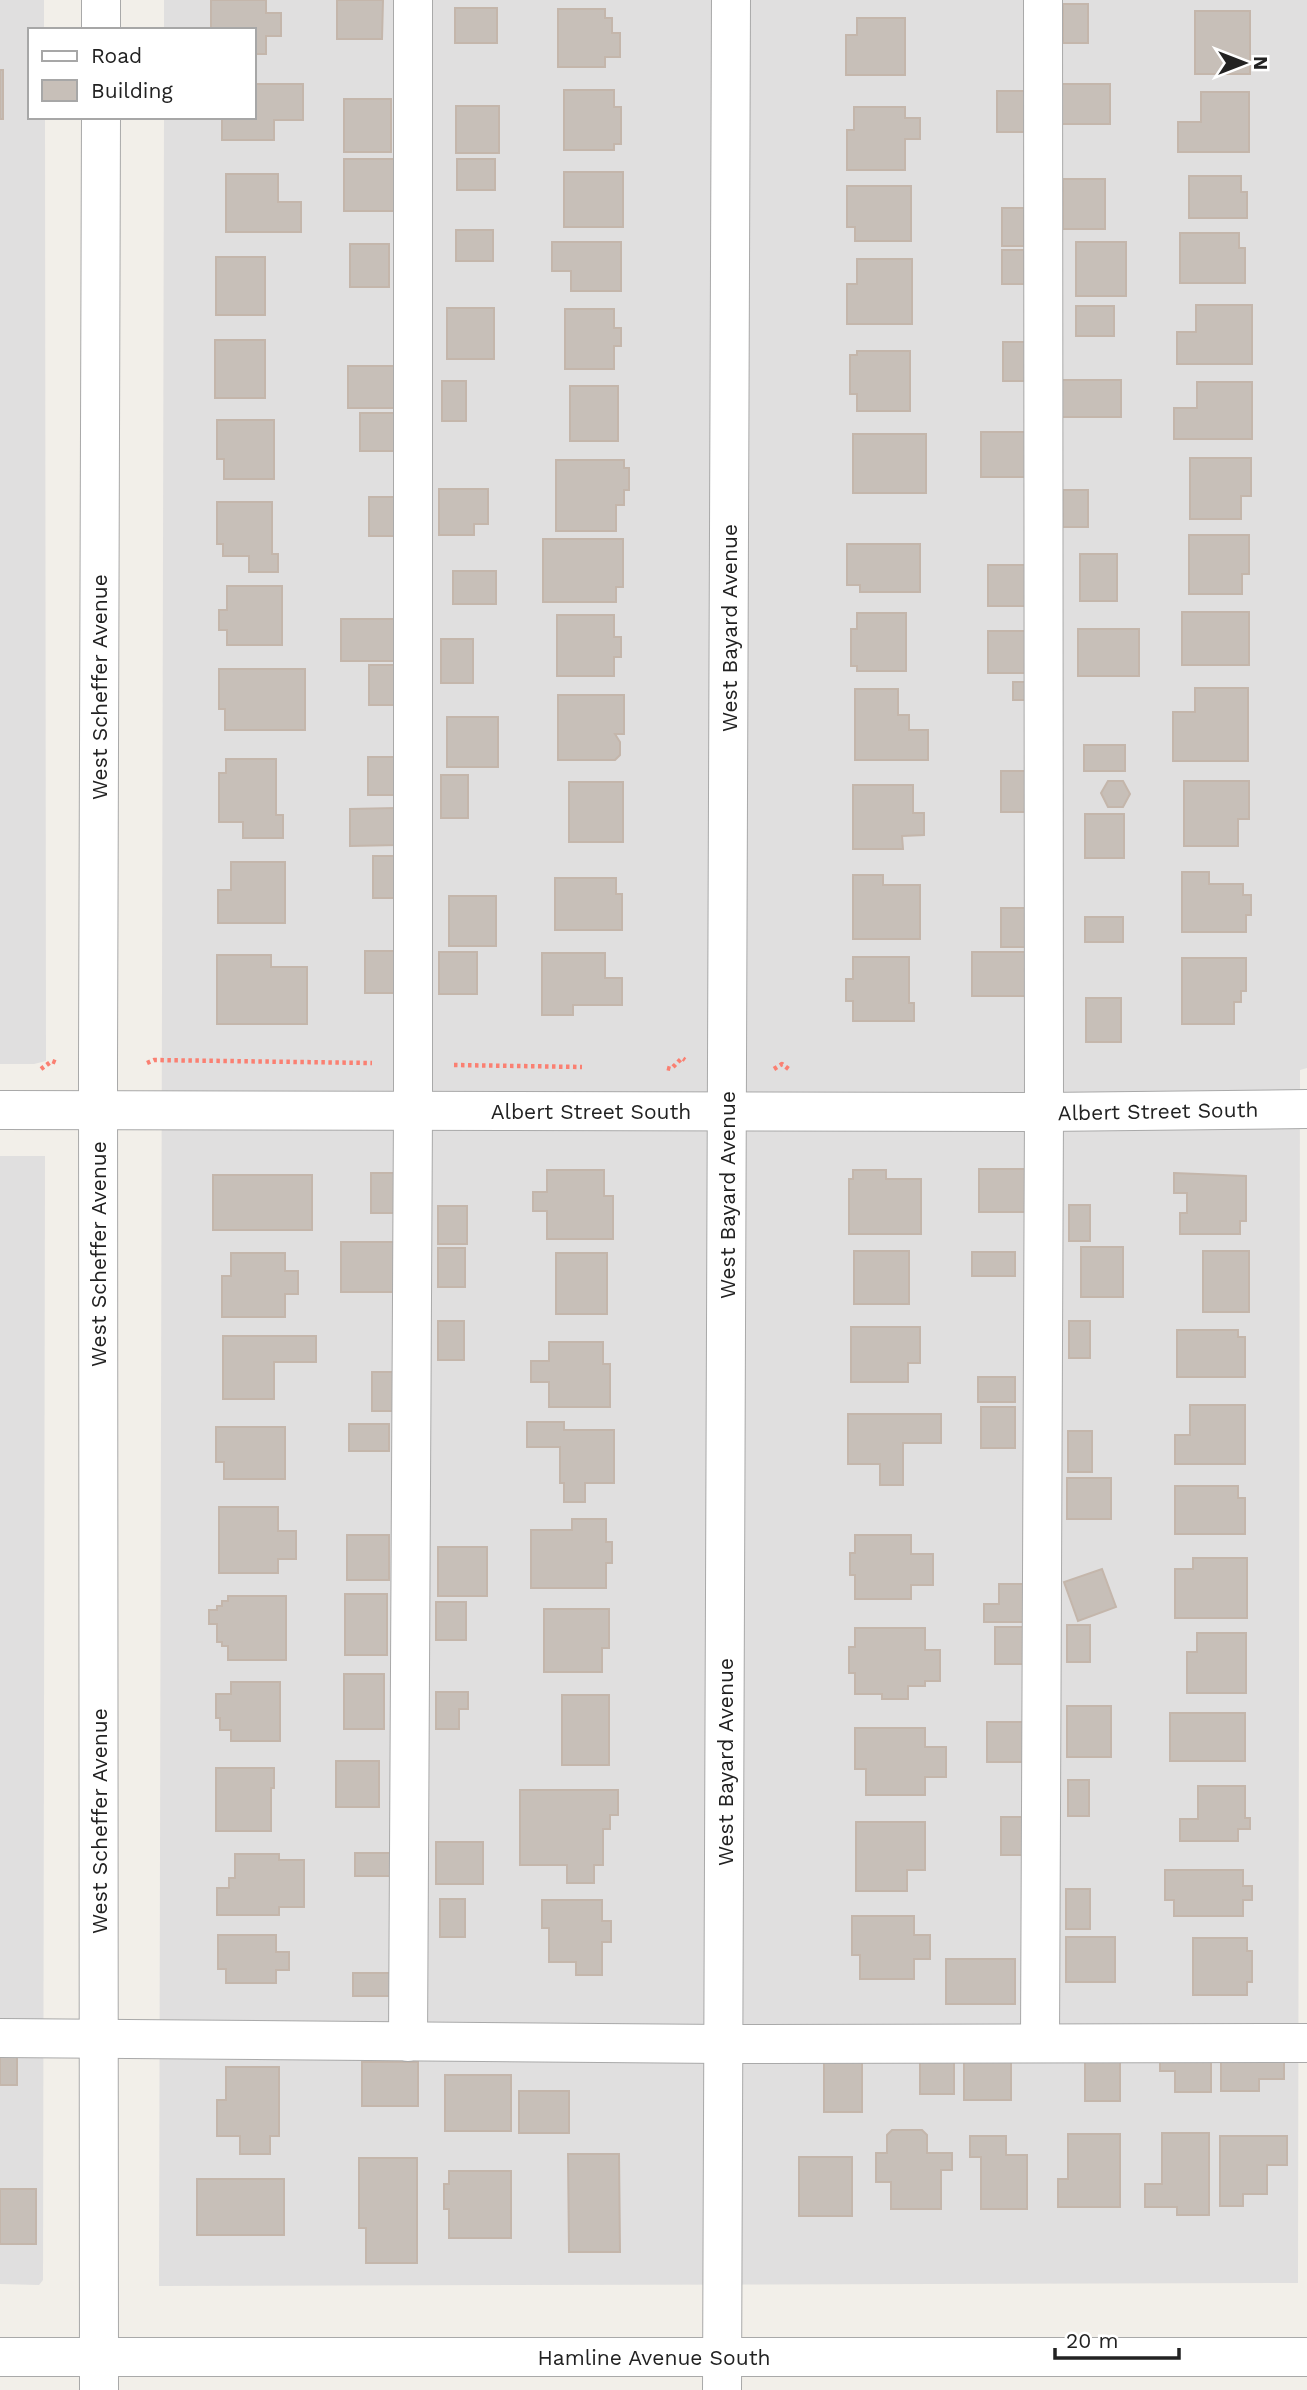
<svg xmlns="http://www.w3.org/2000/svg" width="1307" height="2390" viewBox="0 0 1307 2390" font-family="'Work Sans',sans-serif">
	<rect width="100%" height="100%" fill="#f2efe9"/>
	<g fill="#e0dfdf">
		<path d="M0,0H44V30H30V117H45L46,1061L34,1064H0Z"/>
		<path d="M164,0H1307V1068L1300,1070L1298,2283L159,2286L164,117H254V30H164Z"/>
		<path d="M0,1156H45L43,2280L39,2285L0,2284Z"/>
	</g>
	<g fill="#c7bfb8" stroke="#c4b6ab" stroke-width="2">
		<path d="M211,0H266V13H281V36H266V54H254V30H211Z"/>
		<path d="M337,0H383L382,39H337Z"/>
		<rect x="1063" y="4" width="25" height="39"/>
		<rect x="455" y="8" width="42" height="35"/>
		<path d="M558,9H605V18H612V33H620V57H605V67H558Z"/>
		<rect x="1195" y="11" width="55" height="63"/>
		<path d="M857,18H905V75H846V35H857Z"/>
		<rect x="0" y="70" width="3" height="49"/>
		<path d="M254,84H303V120H274V140H222V117H254Z"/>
		<rect x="1062" y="84" width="48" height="40"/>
		<path d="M564,90H614V107H621V144H614V150H564Z"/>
		<rect x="997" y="91" width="29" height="41"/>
		<path d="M1201,92H1249V152H1178V122H1201Z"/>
		<rect x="344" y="99" width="47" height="53"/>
		<rect x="456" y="106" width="43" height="47"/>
		<path d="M854,107H905V118H920V139H905V170H847V130H854Z"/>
		<rect x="344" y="159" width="51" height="52"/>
		<rect x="457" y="159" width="38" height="31"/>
		<rect x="564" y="172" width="59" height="55"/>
		<path d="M226,174H278V202H301V232H226Z"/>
		<path d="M1189,176H1241V192H1247V218H1189Z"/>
		<rect x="1063" y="179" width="42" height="50"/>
		<path d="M847,186H911V241H855V227H847Z"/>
		<rect x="1002" y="208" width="22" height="38"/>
		<rect x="456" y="230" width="37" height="31"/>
		<path d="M1180,233H1239V248H1245V283H1180Z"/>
		<path d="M552,242H621V291H571V271H552Z"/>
		<rect x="1076" y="242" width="50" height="54"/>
		<rect x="350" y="244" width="39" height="43"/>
		<rect x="1002" y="250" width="22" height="34"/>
		<rect x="216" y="257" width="49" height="58"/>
		<path d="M857,259H912V324H847V284H857Z"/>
		<path d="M1196,305H1252V364H1177V332H1196Z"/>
		<rect x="1076" y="306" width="38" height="30"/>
		<rect x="447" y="308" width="47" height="51"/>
		<path d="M565,309H614V328H621V346H614V369H565Z"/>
		<rect x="215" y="340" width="50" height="58"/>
		<rect x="1003" y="342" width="23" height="39"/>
		<path d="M857,351H910V411H857V394H850V355H857Z"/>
		<rect x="348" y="366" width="47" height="42"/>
		<rect x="1061" y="380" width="60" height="37"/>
		<rect x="442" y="381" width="24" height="40"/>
		<path d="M1197,382H1252V439H1174V408H1197Z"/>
		<rect x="570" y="386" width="48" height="55"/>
		<rect x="360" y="413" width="35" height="38"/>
		<path d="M217,420H274V479H224V459H217Z"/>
		<rect x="981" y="432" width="48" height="45"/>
		<rect x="853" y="434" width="73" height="59"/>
		<path d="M1190,458H1251V496H1241V519H1190Z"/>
		<path d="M556,460H624V468H629V490H624V505H616V531H556Z"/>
		<path d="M439,489H488V524H474V535H439Z"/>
		<rect x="1063" y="490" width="25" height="37"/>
		<rect x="369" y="497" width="29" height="39"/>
		<path d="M217,502H272V554H278V572H249V556H223V544H217Z"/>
		<path d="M1189,535H1249V574H1242V594H1189Z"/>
		<path d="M543,539H623V587H616V602H543Z"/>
		<path d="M847,544H920V592H860V585H847Z"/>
		<rect x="1080" y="554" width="37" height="47"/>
		<rect x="988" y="565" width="41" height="41"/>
		<rect x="453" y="571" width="43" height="33"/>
		<path d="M227,586H282V645H227V630H219V610H227Z"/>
		<rect x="1182" y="612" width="67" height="53"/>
		<path d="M857,613H906V671H857V666H851V629H857Z"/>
		<path d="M557,615H614V637H621V657H614V676H557Z"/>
		<rect x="341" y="619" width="57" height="42"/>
		<rect x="1078" y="629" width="61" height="47"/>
		<rect x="988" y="631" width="41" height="42"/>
		<rect x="441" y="639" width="32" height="44"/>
		<rect x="369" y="665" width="29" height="40"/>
		<path d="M219,669H305V730H225V709H219Z"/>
		<rect x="1013" y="682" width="16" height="18"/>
		<path d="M1195,688H1248V761H1173V712H1195Z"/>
		<path d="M855,689H898V715H909V730H928V760H855Z"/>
		<path d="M558,695H624V734H615L620,742V755L615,760H558Z"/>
		<rect x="447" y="717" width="51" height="50"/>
		<rect x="1084" y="745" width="41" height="26"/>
		<rect x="368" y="757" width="30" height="38"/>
		<path d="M226,759H276V815H283V838H243V822H219V773H226Z"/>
		<rect x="1001" y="771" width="24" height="41"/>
		<rect x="441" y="775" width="27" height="43"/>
		<path d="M1108,781H1123L1130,794L1123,807H1108L1101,793Z"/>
		<path d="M1184,781H1249V819H1238V846H1184Z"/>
		<rect x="569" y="782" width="54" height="60"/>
		<path d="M853,785H913V813H924V835L902,836L903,849H853Z"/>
		<path d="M396,808L397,845L350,846V809Z"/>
		<rect x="1085" y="814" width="39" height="44"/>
		<rect x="373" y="856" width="25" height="42"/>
		<path d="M231,862H285V923H218V890H231Z"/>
		<path d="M1182,872H1209V884H1243V895H1251V915H1246V932H1182Z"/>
		<path d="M853,875H883V885H920V939H853Z"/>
		<path d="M555,878H616V894H622V930H555Z"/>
		<rect x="449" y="896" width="47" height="50"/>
		<rect x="1001" y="908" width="26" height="39"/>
		<rect x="1085" y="917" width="38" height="25"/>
		<rect x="365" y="951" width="32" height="42"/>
		<rect x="439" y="952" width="38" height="42"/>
		<rect x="972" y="952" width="55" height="44"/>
		<path d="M542,953H605V978H622V1005H573V1015H542Z"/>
		<path d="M217,955H271V967H307V1024H217Z"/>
		<path d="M853,957H909V1003H914V1021H853V1001H846V979H853Z"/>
		<path d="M1182,958H1246V991H1241V1002H1234V1024H1182Z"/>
		<rect x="1086" y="998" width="35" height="44"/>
		<rect x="979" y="1169" width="50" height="43"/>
		<path d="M547,1170H604V1196H613V1239H547V1211H533V1192H547Z"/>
		<path d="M853,1170H886V1179H921V1234H849V1179H853Z"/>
		<rect x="371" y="1173" width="27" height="40"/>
		<path d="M1174,1173L1246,1176V1221H1240V1234H1180V1213H1187V1193H1174Z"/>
		<rect x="213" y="1175" width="99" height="55"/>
		<rect x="1069" y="1205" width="21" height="36"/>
		<rect x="438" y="1206" width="29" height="38"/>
		<rect x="341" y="1242" width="53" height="50"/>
		<rect x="1081" y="1247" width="42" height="50"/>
		<rect x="438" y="1248" width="27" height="39"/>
		<rect x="854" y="1251" width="55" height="53"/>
		<rect x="1203" y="1251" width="46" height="61"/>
		<rect x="972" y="1252" width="43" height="24"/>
		<path d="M231,1253H285V1271H298V1294H285V1317H222V1276H231Z"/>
		<rect x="556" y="1253" width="51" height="61"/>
		<rect x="438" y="1321" width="26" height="39"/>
		<rect x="1069" y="1321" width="21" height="37"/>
		<path d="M851,1327H920V1363H908V1382H851Z"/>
		<path d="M1177,1330H1238V1337H1245V1377H1177Z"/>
		<path d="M223,1336H316V1362H274V1399H223Z"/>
		<path d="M549,1342H603V1364H610V1407H549V1382H531V1361H549Z"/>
		<rect x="372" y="1372" width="23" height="39"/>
		<rect x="978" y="1377" width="37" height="25"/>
		<path d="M1190,1405H1245V1464H1175V1435H1190Z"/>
		<rect x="981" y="1407" width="34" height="41"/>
		<path d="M848,1414H941V1443H903V1485H880V1464H848Z"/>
		<path d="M527,1422H564V1430H614V1483H585V1502H564V1483H560V1447H527Z"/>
		<rect x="349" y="1424" width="40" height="27"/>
		<path d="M216,1427H285V1479H224V1462H216Z"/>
		<rect x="1068" y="1431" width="24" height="41"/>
		<rect x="1067" y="1478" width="44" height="41"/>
		<path d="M1175,1486H1238V1498H1245V1534H1175Z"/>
		<path d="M219,1507H278V1531H296V1559H278V1573H219Z"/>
		<path d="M572,1519H606V1542H612V1563H606V1588H531V1530H572Z"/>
		<rect x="347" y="1535" width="42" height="45"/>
		<path d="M855,1535H911V1554H933V1585H911V1599H855V1575H850V1553H855Z"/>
		<rect x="438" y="1547" width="49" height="49"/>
		<path d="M1193,1558H1247V1618H1175V1569H1193Z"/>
		<path d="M1102,1569L1116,1607L1078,1621L1064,1582Z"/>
		<path d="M999,1584H1025V1622H984V1604H999Z"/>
		<rect x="345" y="1594" width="42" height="61"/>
		<path d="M228,1596H286V1660H228V1646H222V1642H217V1624H209V1610H217V1606H222V1601H228Z"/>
		<rect x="436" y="1602" width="30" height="38"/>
		<path d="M544,1609H609V1648H602V1672H544Z"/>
		<rect x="1067" y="1625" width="23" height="37"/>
		<rect x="995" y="1627" width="31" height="37"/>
		<path d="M855,1628H925V1650H940V1681H925V1686H908V1699H882V1694H855V1673H849V1647H855Z"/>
		<path d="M1197,1633H1246V1693H1187V1652H1197Z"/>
		<rect x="344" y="1674" width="40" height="55"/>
		<path d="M231,1682H280V1741H231V1730H220V1718H216V1694H231Z"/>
		<path d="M436,1692H468V1709H459V1729H436Z"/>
		<rect x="562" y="1695" width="47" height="70"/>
		<rect x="1067" y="1706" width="44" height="51"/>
		<rect x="1170" y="1713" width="75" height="48"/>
		<rect x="987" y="1722" width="39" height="40"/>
		<path d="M855,1728H925V1747H946V1777H925V1795H866V1769H855Z"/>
		<rect x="336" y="1761" width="43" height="46"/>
		<path d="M216,1768H274V1788H271V1831H216Z"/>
		<rect x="1068" y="1780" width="21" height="36"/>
		<path d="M1198,1786H1245V1818H1250V1829H1238V1841H1180V1819H1198Z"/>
		<path d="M520,1790H618V1815H610V1829H603V1865H594V1883H567V1865H520Z"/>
		<rect x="1001" y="1817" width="25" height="38"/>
		<path d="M856,1822H925V1870H907V1891H856Z"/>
		<rect x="436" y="1842" width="47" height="42"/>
		<rect x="355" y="1853" width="38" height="23"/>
		<path d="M235,1854H279V1860H304V1907H279V1915H217V1888H229V1878H235Z"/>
		<path d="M1165,1870H1243V1886H1252V1900H1243V1916H1174V1900H1165Z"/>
		<rect x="1066" y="1889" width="24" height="40"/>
		<rect x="440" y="1899" width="25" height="38"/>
		<path d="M542,1900H602V1921H611V1942H602V1975H576V1962H549V1928H542Z"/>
		<path d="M852,1916H914V1935H930V1959H914V1979H860V1955H852Z"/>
		<path d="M218,1935H276V1952H289V1970H276V1983H226V1969H218Z"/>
		<rect x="1066" y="1937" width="49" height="45"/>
		<path d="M1193,1938H1247V1951H1252V1982H1247V1995H1193Z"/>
		<rect x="946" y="1959" width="69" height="45"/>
		<rect x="353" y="1973" width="38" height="23"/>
		<path d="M1221,2043H1284V2079H1259V2091H1221Z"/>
		<rect x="824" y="2045" width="38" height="67"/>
		<rect x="0" y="2047" width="17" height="38"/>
		<path d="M1160,2052H1211V2092H1175V2071H1160Z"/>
		<rect x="964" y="2053" width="47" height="47"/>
		<rect x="920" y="2054" width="34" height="40"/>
		<rect x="362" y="2062" width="56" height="44"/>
		<rect x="1085" y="2062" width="35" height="39"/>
		<path d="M226,2067H279V2136H270V2154H240V2136H217V2100H226Z"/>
		<rect x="445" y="2075" width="66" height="56"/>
		<rect x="519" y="2091" width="50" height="42"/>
		<path d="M892,2130H922L927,2135V2153H952V2170H941V2209H891V2182H876V2153H887V2135Z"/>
		<path d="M1162,2133H1209V2215H1177V2207H1145V2184H1162Z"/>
		<path d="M1068,2134H1120V2207H1058V2179H1068Z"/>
		<path d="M970,2136H1006V2155H1027V2209H981V2157H970Z"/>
		<path d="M1220,2136H1287V2165H1267V2194H1243V2206H1220Z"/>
		<path d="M568,2154H619L620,2252H569Z"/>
		<rect x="799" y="2157" width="53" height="59"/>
		<path d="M359,2158H417V2263H366V2228H359Z"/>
		<path d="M449,2171H511V2238H449V2209H444V2184H449Z"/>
		<rect x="197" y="2179" width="87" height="56"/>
		<rect x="0" y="2189" width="36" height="55"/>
	</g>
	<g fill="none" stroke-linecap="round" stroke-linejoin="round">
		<defs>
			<g id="minor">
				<path d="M101,30V0"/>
				<path d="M0,1110L1044,1112L1307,1109"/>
				<path d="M0,2038L724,2044L1307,2043"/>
				<path d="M408,2042L413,1111V0"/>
				<path d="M1040,2043L1044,1112L1043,0"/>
				<path d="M0,2357H1307"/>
				<path d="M99,2390L98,1064L101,117"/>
				<path d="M722,2390L731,0"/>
			</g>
		</defs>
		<use href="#minor" stroke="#a9a9a9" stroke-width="40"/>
		<g stroke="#fa8072" stroke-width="4.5" stroke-dasharray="3.5 3.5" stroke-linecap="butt">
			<path d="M147,1063L154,1060L372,1063"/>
			<path d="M454,1065L582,1067"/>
			<path d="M667,1068L671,1069L682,1058L685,1060"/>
			<path d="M41,1069L52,1061L57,1063"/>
			<path d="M774,1069L782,1064L790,1070"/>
		</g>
		<use href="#minor" stroke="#fff" stroke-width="38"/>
	</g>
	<g text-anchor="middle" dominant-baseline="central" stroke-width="5" stroke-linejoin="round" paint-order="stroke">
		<g font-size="21" fill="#222" stroke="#fff">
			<text transform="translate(729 628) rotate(-90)">West Bayard Avenue</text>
			<text transform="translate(99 687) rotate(-90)">West Scheffer Avenue</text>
			<text x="591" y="1111">Albert Street South</text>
			<text transform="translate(1158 1111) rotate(-1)">Albert Street South</text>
			<text transform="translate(727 1195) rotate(-90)">West Bayard Avenue</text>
			<text transform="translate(98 1254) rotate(-90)">West Scheffer Avenue</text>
			<text transform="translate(725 1762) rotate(-90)">West Bayard Avenue</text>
			<text transform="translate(99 1821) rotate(-90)">West Scheffer Avenue</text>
			<text x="654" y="2357">Hamline Avenue South</text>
		</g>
	</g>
	<rect x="28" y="28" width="228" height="91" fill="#ffffff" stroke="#a7a7a7" stroke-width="2"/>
	<rect x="42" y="51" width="35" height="10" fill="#ffffff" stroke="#a7a7a7" stroke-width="2"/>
	<text x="91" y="63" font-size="21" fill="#222222">Road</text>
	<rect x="42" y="80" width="35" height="21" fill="#c7bfb8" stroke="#a7a7a7" stroke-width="2"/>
	<text x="91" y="98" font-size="21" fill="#222222">Building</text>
	<g transform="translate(1244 63) rotate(90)" stroke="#ffffff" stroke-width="5" paint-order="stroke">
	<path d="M0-5L12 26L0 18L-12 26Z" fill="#222222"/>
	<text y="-10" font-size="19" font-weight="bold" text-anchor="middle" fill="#222222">N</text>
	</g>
	<path d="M1055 2348v10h124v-10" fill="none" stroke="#222222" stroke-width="3.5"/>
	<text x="1066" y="2348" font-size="21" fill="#222222" stroke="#ffffff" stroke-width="5" paint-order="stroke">20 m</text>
</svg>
